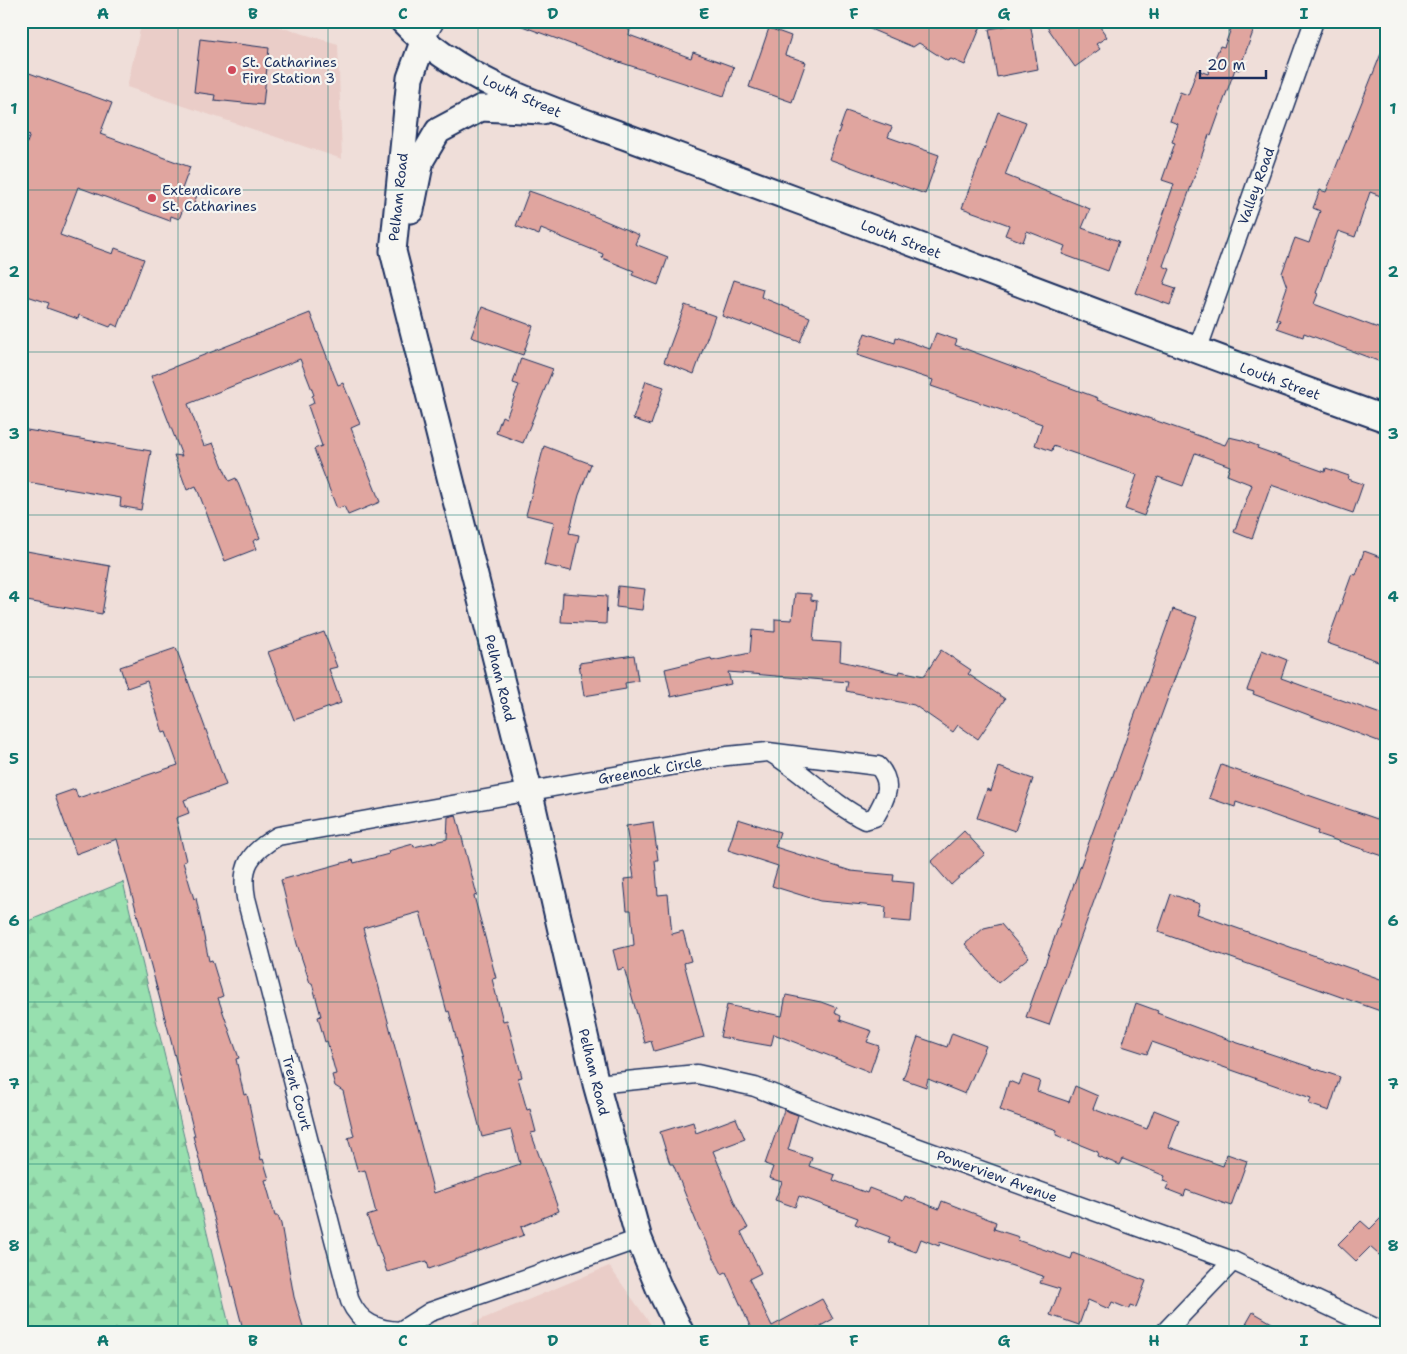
<svg xmlns="http://www.w3.org/2000/svg" width="1407" height="1354" viewBox="0 0 1407 1354" font-family="'Shantell Sans',sans-serif">
	<defs>
		<pattern id="forest-firs" width="22" height="20" patternUnits="userSpaceOnUse" patternTransform="scale(1.25)"><rect width="22" height="20" fill="#97e0af"/><path d="M5 1l3.5 6h-7zM16 11l3.5 6h-7z" fill="#82c099"/></pattern>
	</defs>
	<rect width="100%" height="100%" fill="#efded9"/>
	<filter id="ink" filterUnits="userSpaceOnUse"><feTurbulence type="fractalNoise" baseFrequency=".02" numOctaves="2"/><feDisplacementMap in="SourceGraphic" scale="10" xChannelSelector="R" yChannelSelector="G"/><feConvolveMatrix kernelMatrix="1 2 1 2 8 2 1 2 1" color-interpolation-filters="sRGB"/></filter>
	<g filter="url(#ink)">
		<g fill="#eacdc8">
			<path d="M142,21H259L338,44L342,159L127,87Z"/>
			<path d="M609,1266L657,1333H449Z"/>
		</g>
		<path fill="url(#forest-firs)" stroke="#598886" d="M123,882L231,1333H21V924Z"/>
		<g fill="#e0a59f" stroke="#1b2f5e" fill-rule="evenodd">
			<path d="M514,21H606L630,30L629,35L691,58L693,52L734,67L724,96L619,62L514,23Z"/>
			<path d="M851,21H983L965,65L951,59L947,61L919,43L913,47Z"/>
			<path d="M1043,21H1096L1107,37L1096,44L1100,49L1075,67Z"/>
			<path d="M1234,21H1257L1239,70L1235,69L1211,136L1209,135L1163,266L1170,269L1164,284L1176,288L1170,305L1136,293L1174,184L1162,180L1175,143L1172,142L1178,124L1170,121L1180,92L1188,95L1197,70L1208,74L1220,46L1224,47Z"/>
			<path d="M1030,22L1038,69L997,77L989,29Z"/>
			<path d="M769,28L791,36L785,55L806,62L792,102L749,87Z"/>
			<path d="M200,39L269,48L263,105L214,100L215,95L194,92Z"/>
			<path d="M1384,46L1386,198L1370,192L1355,237L1338,231L1316,293L1318,294L1314,304L1386,331V364L1304,333L1303,337L1277,328L1280,320L1276,319L1287,287L1282,273L1295,238L1309,243L1320,211L1313,208L1320,190L1326,192Z"/>
			<path d="M21,70L112,103L100,134L190,167L182,189L197,195L191,212L183,209L179,219L171,216L170,221L78,187L60,235L113,254L115,248L144,259L118,327L112,324L110,327L79,315L78,319L47,308L49,303L21,294V158L30,135L21,132Z"/>
			<path d="M846,111L892,127L888,137L939,155L925,194L829,159Z"/>
			<path d="M998,112L1026,122L1005,175L1090,209L1082,228L1119,241L1108,271L1062,254L1065,246L1027,231L1023,242L1005,235L1009,225L962,208Z"/>
			<path d="M529,191L563,203L639,235L635,244L668,257L658,285L632,275L634,271L602,258L603,254L541,229L539,235L516,226Z"/>
			<path d="M734,280L763,289L761,297L810,317L800,342L752,324L751,326L722,316Z"/>
			<path d="M685,305L715,316L694,374L664,362Z"/>
			<path d="M482,307L533,326L523,355L471,337Z"/>
			<path d="M310,313L338,385L343,383L360,424L351,428L380,502L348,515L344,506L337,509L314,449L322,446L308,406L314,403L312,396L314,395L300,359L188,404L204,446L213,443L229,481L236,478L260,538L253,541L256,549L225,561L196,486L187,490L174,455L182,456L151,376Z"/>
			<path d="M865,333L895,343L896,337L930,349L936,333L957,340L955,345L1098,398L1097,400L1225,445L1229,437L1242,440L1258,446L1257,448L1325,472L1326,468L1349,476L1348,479L1363,484L1353,513L1271,485L1252,539L1234,532L1252,485L1227,475L1230,466L1195,453L1183,486L1158,477L1144,516L1125,509L1137,475L1053,446L1052,451L1035,445L1042,424L931,386L933,380L857,355Z"/>
			<path d="M521,358L553,369L523,443L496,433L502,416L506,418L519,385L513,383Z"/>
			<path d="M646,381L664,387L651,425L633,419Z"/>
			<path d="M21,429L151,451L141,510L120,506L121,498L21,481Z"/>
			<path d="M544,446L591,464L579,495L569,533L579,535L571,571L544,565L554,522L526,515Z"/>
			<path d="M21,550L110,566L102,614L21,600Z"/>
			<path d="M1364,551L1386,559V649L1381,662L1327,643L1352,574L1356,575Z"/>
			<path d="M618,586L645,589L642,610L616,607Z"/>
			<path d="M563,593L607,596L606,624L561,622Z"/>
			<path d="M795,593L811,594V600L817,601L813,641L841,643L840,661L899,674L900,671L924,676L941,650L971,670L968,674L1005,699L978,739L958,725L953,732L914,705L846,691L848,682L728,672L731,684L671,697L665,669L711,658L712,661L750,653L752,630L775,632V619L792,620Z"/>
			<path d="M1173,609L1197,617L1049,1025L1026,1017Z"/>
			<path d="M324,632L337,667L329,669L341,703L294,720L268,652Z"/>
			<path d="M176,648L226,785L184,800L189,813L176,818L186,861L183,862L194,899L196,898L209,961L212,960L223,996L218,998L239,1058L236,1059L244,1095L247,1094L261,1160L263,1159L269,1179L265,1180L275,1216H278L281,1224L294,1297L305,1333H281L280,1328L260,1333H244L193,1136H195L169,1033L117,839L76,854L55,796L75,789L78,798L178,765L166,732L163,733L147,681L127,688L120,667Z"/>
			<path d="M1262,650L1287,660L1281,678L1386,716V744L1253,694L1254,692L1247,690Z"/>
			<path d="M634,655L638,681L625,683L626,689L584,696L579,663Z"/>
			<path d="M1221,765L1386,822V857L1317,834L1318,831L1236,802L1235,807L1209,798Z"/>
			<path d="M999,767L1033,779L1015,831L977,818L987,789L991,791Z"/>
			<path d="M456,815L477,895L474,896L496,978L492,979L503,1021L507,1020L522,1077L518,1078L527,1110L530,1109L536,1132L531,1133L559,1211L521,1227L524,1235L429,1269L427,1261L387,1272L367,1216L376,1213L365,1170L358,1172L348,1138L354,1136L343,1091L335,1086L332,1075L336,1074L327,1041L325,1042L318,1017L321,1016L312,983H310L297,944L281,880L353,860L354,863L389,854L388,851L413,844L414,847L447,839L448,817ZM420,912L447,1012L449,1011L482,1137L511,1130L520,1164L434,1193L363,928Z"/>
			<path d="M738,819L780,832L775,847L851,871L894,875L893,881L914,883L911,922L885,920L886,907L820,901L772,886L778,866L728,850Z"/>
			<path d="M653,822L658,860H655L658,895L668,894L672,934L683,931L691,961L684,963L704,1037L654,1051L651,1041L645,1043L624,968L618,970L613,950L634,945L631,910H627L624,879L634,878L626,826Z"/>
			<path d="M964,831L985,854L951,885L931,862Z"/>
			<path d="M1171,894L1200,904L1197,914L1386,981V1013L1158,932Z"/>
			<path d="M1001,924L1029,957L998,983L965,944L984,928Z"/>
			<path d="M786,995L821,1002L837,1008L835,1013L841,1016L840,1020L872,1031L867,1042L879,1046L870,1072L774,1034L771,1046L720,1037L727,1005L782,1016Z"/>
			<path d="M1136,1003L1158,1011L1157,1013L1235,1042L1340,1077L1329,1111L1309,1104L1311,1098L1152,1042L1147,1054L1122,1046Z"/>
			<path d="M952,1033L986,1046L965,1094L928,1079L926,1087L903,1079L918,1037L947,1047Z"/>
			<path d="M1023,1075L1040,1081L1037,1091L1069,1102L1075,1086L1098,1096L1093,1109L1147,1129L1154,1110L1179,1120L1169,1147L1223,1166L1227,1154L1247,1161L1231,1206L1186,1190L1184,1196L1166,1189L1169,1183L1163,1181L1165,1176L1123,1159L1120,1165L1097,1156L1098,1152L1056,1135L1057,1130L1000,1110L1009,1081L1019,1085Z"/>
			<path d="M784,1110L798,1115L788,1150L812,1158L809,1166L835,1175L833,1180L867,1193L869,1188L903,1201L905,1196L939,1209L942,1201L996,1222L994,1229L1019,1237L1017,1240L1071,1259L1073,1253L1146,1281L1136,1307L1130,1305L1129,1309L1112,1302L1109,1309L1088,1300L1079,1325L1050,1315L1060,1289L1040,1283L1043,1276L940,1242L939,1246L921,1239L916,1252L888,1242L890,1237L855,1224L858,1218L799,1196L795,1207L775,1200L782,1182L769,1178L773,1167L765,1164Z"/>
			<path d="M736,1118L745,1139L713,1151L736,1206L748,1228L741,1232L761,1273L749,1279L772,1326L822,1299L833,1319L808,1333H753L726,1272L722,1274L698,1226L673,1164H670L660,1132L693,1122L696,1133Z"/>
			<path d="M1386,1213V1261L1370,1247L1356,1261L1338,1244L1361,1221L1370,1229Z"/>
			<path d="M1253,1312L1289,1333H1241Z"/>
		</g>
		<g fill="none" stroke-linecap="round" stroke-linejoin="round">
			<defs>
				<g id="street">
					<path d="M423,42L435,21"/>
					<path d="M1197,351L1314,21"/>
					<path d="M596,1084L697,1074L755,1087L824,1114L1233,1261L1386,1333"/>
					<path d="M639,1239L430,1312L400,1331C377,1330 360,1323 350,1301L246,898C240,866 250,852 278,836L727,756L768,752L878,766C894,784 886,798 875,817L865,820C830,803 804,772 771,753"/>
					<path d="M1164,1333L1233,1261"/>
				</g>
				<g id="secondary">
					<path d="M403,21C459,81 549,109 624,136C682,158 741,179 799,201C995,273 1189,349 1386,419"/>
					<path d="M423,42L410,78L393,251L529,790L596,1084L639,1239L659,1288L681,1333"/>
					<path d="M411,210L421,160L438,131L481,108L542,111"/>
				</g>
			</defs>
			<use href="#street" stroke="#1b2f5e" stroke-width="21"/>
			<use href="#secondary" stroke="#1b2f5e" stroke-width="29"/>
			<use href="#street" stroke="#f6f6f2" stroke-width="18"/>
			<use href="#secondary" stroke="#f6f6f2" stroke-width="25"/>
		</g>
	</g>
	<path fill="none" stroke="#0f766e" stroke-width="1" stroke-opacity="0.55" d="M178,21V1333M328,21V1333M478,21V1333M628,21V1333M779,21V1333M929,21V1333M1079,21V1333M1229,21V1333M21,190H1386M21,352H1386M21,515H1386M21,677H1386M21,839H1386M21,1002H1386M21,1164H1386"/>
	<g fill="#d1495b" stroke="#f6f6f2" stroke-width="2">
		<circle cx="232" cy="70" r="5"/>
		<circle cx="152" cy="198" r="5"/>
	</g>
	<g text-anchor="middle" dominant-baseline="central" stroke-width="4.5" stroke-linejoin="round" paint-order="stroke">
		<g font-size="14" fill="#1b2f5e" stroke="#f6f6f2" text-anchor="start">
			<text x="242" y="62">St. Catharines<tspan x="242" dy="16">Fire Station 3</tspan></text>
			<text x="162" y="190">Extendicare<tspan x="162" dy="16">St. Catharines</tspan></text>
		</g>
		<g font-size="14" fill="#1b2f5e" stroke="#f6f6f2">
			<text transform="translate(522 96) rotate(24)">Louth Street</text>
			<text transform="translate(1256 186) rotate(-70)">Valley Road</text>
			<text transform="translate(398 197) rotate(-84)">Pelham Road</text>
			<text transform="translate(901 239) rotate(21)">Louth Street</text>
			<text transform="translate(1280 381) rotate(20)">Louth Street</text>
			<text transform="translate(500 678) rotate(76)">Pelham Road</text>
			<text transform="translate(650 770) rotate(-10)">Greenock Circle</text>
			<text transform="translate(594 1072) rotate(76)">Pelham Road</text>
			<text transform="translate(297 1093) rotate(75)">Trent Court</text>
			<text transform="translate(997 1176) rotate(20)">Powerview Avenue</text>
		</g>
	</g>
	<rect width="1407" height="1354" fill="none" stroke="#f6f6f2" stroke-width="55"/>
	<path d="M1200 70v8h66v-8" fill="none" stroke="#1b2f5e" stroke-width="2.5"/>
	<text x="1207" y="70" font-size="15" fill="#1b2f5e" stroke="#f6f6f2" stroke-width="4" paint-order="stroke">20 m</text>
	<rect x="28" y="28" width="1352" height="1298" fill="none" stroke="#0f766e" stroke-width="2"/>
	<g font-size="16" text-anchor="middle" font-weight="bold" fill="#0f766e">
		<text x="103" y="19">A</text>
		<text x="253" y="19">B</text>
		<text x="403" y="19">C</text>
		<text x="553" y="19">D</text>
		<text x="704" y="19">E</text>
		<text x="854" y="19">F</text>
		<text x="1004" y="19">G</text>
		<text x="1154" y="19">H</text>
		<text x="1304" y="19">I</text>
		<text x="14" y="114">1</text>
		<text x="1393" y="114">1</text>
		<text x="14" y="277">2</text>
		<text x="1393" y="277">2</text>
		<text x="14" y="439">3</text>
		<text x="1393" y="439">3</text>
		<text x="14" y="602">4</text>
		<text x="1393" y="602">4</text>
		<text x="14" y="764">5</text>
		<text x="1393" y="764">5</text>
		<text x="14" y="926">6</text>
		<text x="1393" y="926">6</text>
		<text x="14" y="1089">7</text>
		<text x="1393" y="1089">7</text>
		<text x="14" y="1251">8</text>
		<text x="1393" y="1251">8</text>
		<text x="103" y="1346">A</text>
		<text x="253" y="1346">B</text>
		<text x="403" y="1346">C</text>
		<text x="553" y="1346">D</text>
		<text x="704" y="1346">E</text>
		<text x="854" y="1346">F</text>
		<text x="1004" y="1346">G</text>
		<text x="1154" y="1346">H</text>
		<text x="1304" y="1346">I</text>
	</g>
</svg>
